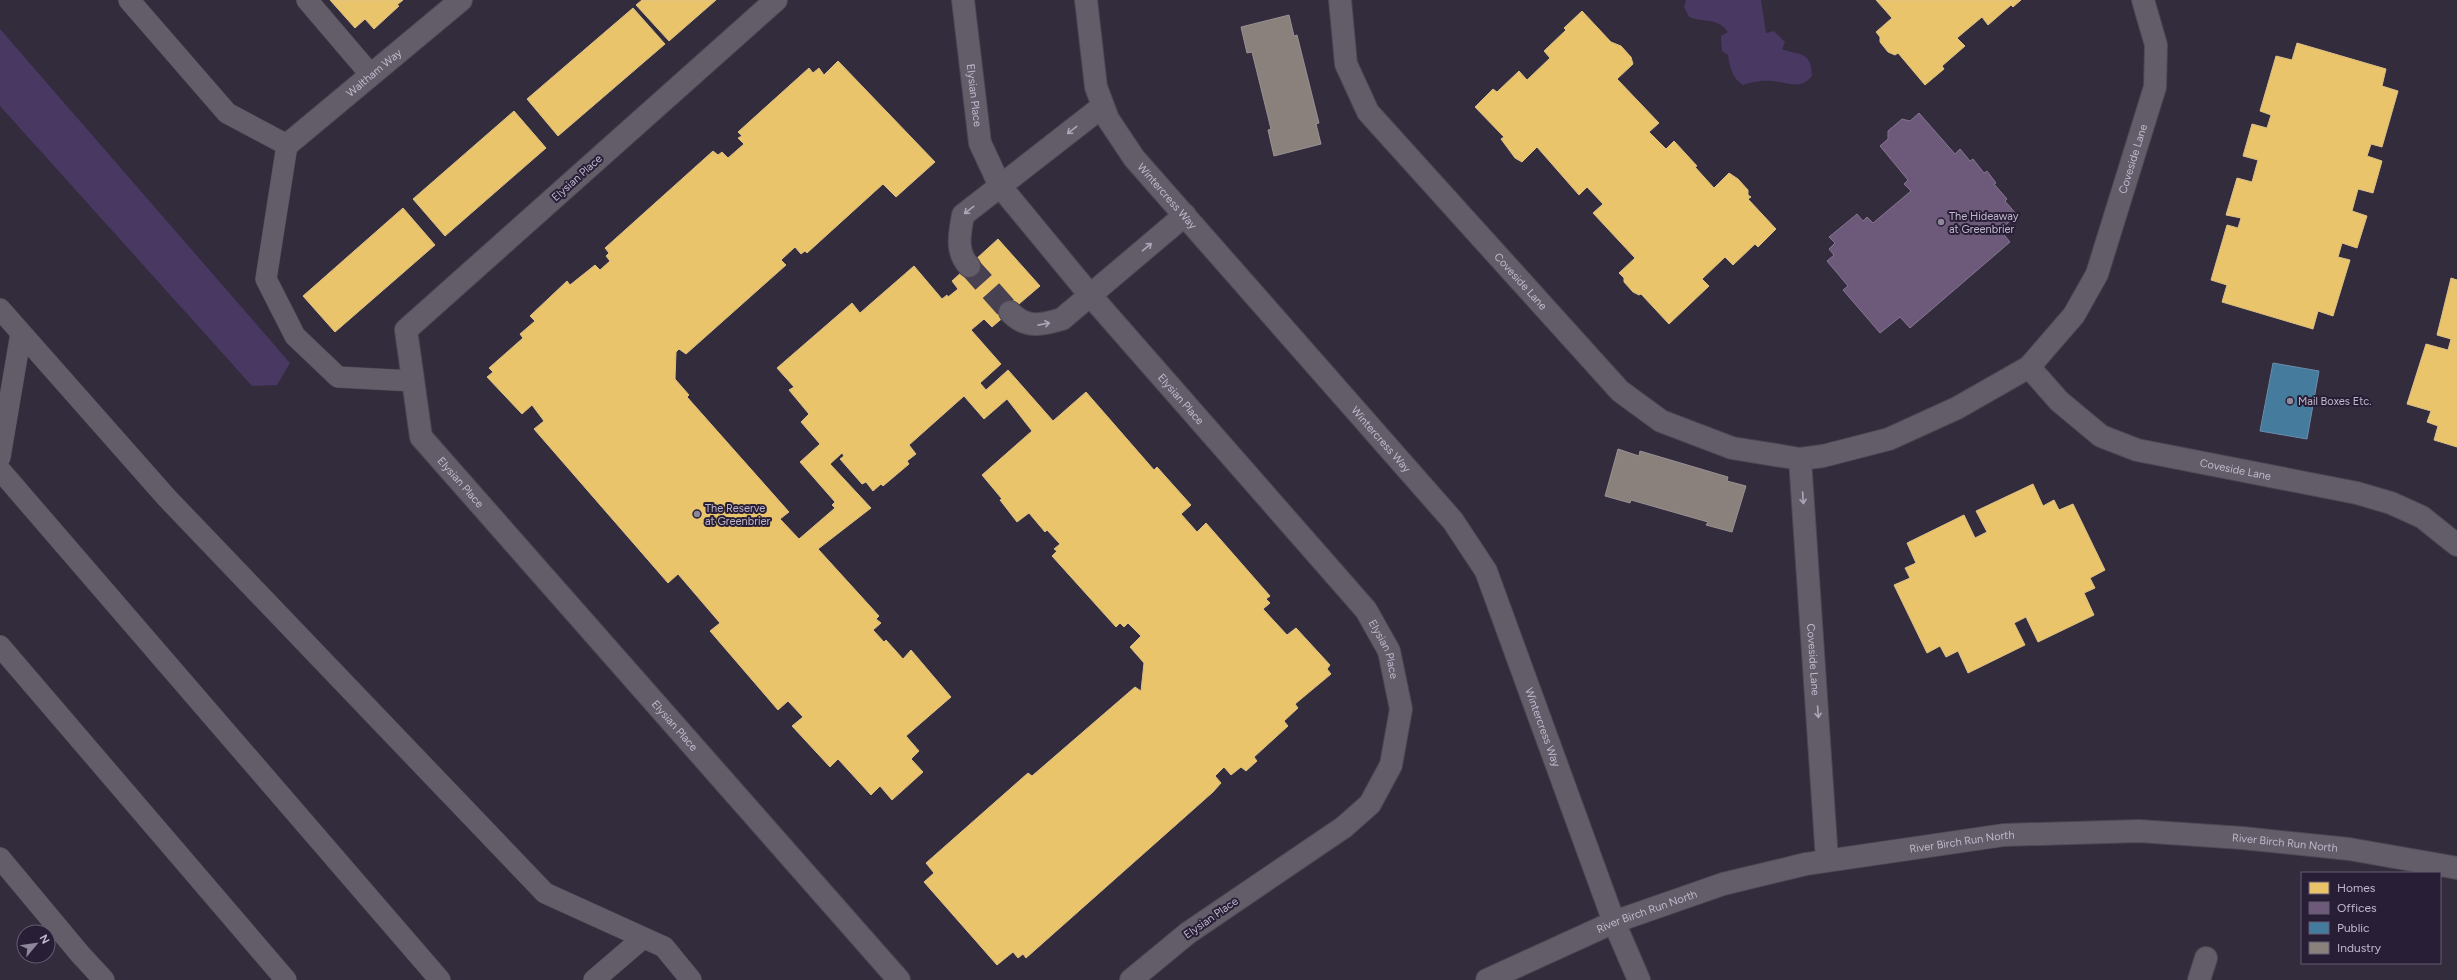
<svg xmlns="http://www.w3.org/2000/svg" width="2457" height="980" viewBox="0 0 2457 980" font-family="Figtree,sans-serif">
	<rect width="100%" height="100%" fill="#322c3c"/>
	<g fill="#483862">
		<path d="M1686,0H1761L1766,33L1774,31L1785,42L1782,49C1801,56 1811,51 1812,76C1799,91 1788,82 1771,81C1762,80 1752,82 1743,85C1732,78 1730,68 1728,55L1722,51L1721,36L1728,32C1717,17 1704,23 1689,17L1684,7Z"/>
		<path d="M0,29L290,363L277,385L252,386L0,106Z"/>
	</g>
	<g fill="#e9c46a" stroke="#ddc087">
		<path d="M330,0H403L397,5L399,6L374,29L365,19L355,28Z"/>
		<path d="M642,0H716L669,41L636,5Z"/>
		<path d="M1876,0H2021L2013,7L2011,5L1988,25L1982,17L1957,38L1965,46L1942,66L1944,69L1925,85L1898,53L1895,55L1888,52L1880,42V37L1876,32L1892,18Z"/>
		<path d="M633,8L665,44L558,136L527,99Z"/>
		<path d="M1582,11L1611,42L1621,46L1631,57L1633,64L1617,79L1659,123L1649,132L1666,149L1674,141L1697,166L1695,167L1714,188L1729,173L1738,179L1748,190V195L1751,197L1748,199L1776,229L1758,247L1755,244L1733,265L1725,257L1702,279L1709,286L1669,324L1641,294L1639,295L1633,292L1624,282V278L1619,273L1635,258L1593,213L1603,204L1587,187L1579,195L1537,147L1522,162L1515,158L1501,139L1504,137L1475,107L1493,89L1497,92L1519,71L1527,80L1550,58L1544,51L1566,30L1564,28Z"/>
		<path d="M2297,43L2386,69L2382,86L2398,91L2382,147L2371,144L2367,156L2382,161L2373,193L2358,189L2352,211L2367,216L2357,248L2342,243L2338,257L2350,260L2333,316L2318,311L2313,329L2222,302L2227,285L2211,280L2227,225L2238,228L2241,218L2226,215L2237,178L2252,182L2258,160L2243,156L2252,124L2267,128L2271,115L2260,111L2276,56L2292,60Z"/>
		<path d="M838,61L935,162L896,197L883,184L807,253L805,251L801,254L795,247L781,260L786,265L686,354L679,349L676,352L675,379L689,395L687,397L789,512L780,519L799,539L835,508L832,505L835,502L800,462L820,444L801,422L809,414L789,390L794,387L777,368L852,303L860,313L914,266L942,299L947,295L948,297L958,289L952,281L998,239L1040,286L992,327L984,319L971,330L1001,364L980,383L986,390L1008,370L1053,421L1086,392L1154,470L1157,467L1191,505L1181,514L1197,532L1206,523L1270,596L1266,599L1270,603L1263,609L1287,635L1296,628L1330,665L1327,669L1331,674L1295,704L1298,708L1284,721L1288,726L1254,757L1257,761L1246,771L1241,767L1231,775L1224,767L1215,776L1221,783L1213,792L1026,958L1023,954L1018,958L1013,952L997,965L924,882L934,873L926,863L1028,773L1032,776L1135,687L1141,691L1144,663L1130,647L1141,636L1128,623L1124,627L1120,623L1116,627L1052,556L1057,551L1054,549L1060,544L1047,530L1045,532L1029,513L1017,522L1000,500L1002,499L982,475L1032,431L1007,399L984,419L964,396L909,445L916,454L907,461L909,464L883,486L881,484L873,491L866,482L862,484L840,459L844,456L842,453L830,464L871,508L818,549L879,616L876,619L881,623L873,630L884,642L886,640L903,659L911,650L951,697L906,736L919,751L911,759L923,772L892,800L880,786L871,795L838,759L830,767L792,726L803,717L788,701L778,710L710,631L720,623L678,574L668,583L534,429L544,421L532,405L522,414L487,377L493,372L489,368L523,338L520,334L535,321L530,316L567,281L570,285L595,265L600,270L610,261L606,256L609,253L605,248L713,151L718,155L722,152L728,158L744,144L738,138L742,136L738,132L809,68L813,73L819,68L824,75Z"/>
		<path d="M514,111L546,148L445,236L413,199Z"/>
		<path d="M403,208L435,245L335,332L303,296Z"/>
		<path d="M2451,278L2457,280V447L2434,440L2438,426L2427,422L2431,411L2407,404L2426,344L2448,350L2451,339L2437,335Z"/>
		<path d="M2033,484L2043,506L2054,500L2059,510L2073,504L2105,570L2090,578L2095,588L2084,593L2094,615L2038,642L2026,617L2014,623L2025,645L1968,673L1958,651L1946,657L1940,646L1927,653L1894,585L1910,578L1905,568L1916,563L1907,543L1964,515L1975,538L1987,532L1976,511Z"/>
	</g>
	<path fill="#6d597a" stroke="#867593" d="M1919,113L1955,154L1960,149L1970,161L1973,159L1984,173L1987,171L1996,183L1994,184L2007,199L2005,201L2017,215L2000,230L2010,242L1910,328L1900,317L1880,333L1843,290L1848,286L1827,261L1834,255L1829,249L1835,243L1829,237L1857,214L1863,221L1867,217L1873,223L1911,191L1904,184L1908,180L1880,146L1888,139V131L1902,119L1910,121Z"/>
	<path fill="#457b9d" stroke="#6a8dab" d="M2273,363L2319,371L2307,439L2260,431Z"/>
	<g fill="#8a817c" stroke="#9a9194">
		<path d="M1289,15L1294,36L1297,35L1319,123L1316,124L1321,144L1274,156L1268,130L1271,129L1252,52L1247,53L1241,27Z"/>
		<path d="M1618,449L1639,456L1640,451L1728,477L1727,481L1746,486L1732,532L1706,525L1708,522L1631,500L1630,503L1605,496Z"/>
	</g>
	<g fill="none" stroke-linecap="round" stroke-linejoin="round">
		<path stroke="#474152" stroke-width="22" stroke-dasharray="22 11" stroke-linecap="butt" d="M969,266L1010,312"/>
		<defs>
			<g id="lane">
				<path d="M129,0L227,113L287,145L266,279L295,336L338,377L413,381"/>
				<path d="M307,0L371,75"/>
				<path d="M0,309L167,498L545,893L664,947L691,980"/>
				<path d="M0,457L21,333"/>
				<path d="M0,470L440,980"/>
				<path d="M0,646L286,980"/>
				<path d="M0,858L80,954L104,980"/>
				<path d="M594,980L643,938"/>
			</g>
			<g id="street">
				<path id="s1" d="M776,0L406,330L421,437L899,980"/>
				<path id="s2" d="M963,0L980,143L1000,186L1090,295L1366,610L1389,651L1401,709L1391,765L1370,804L1344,827L1188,933L1131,980"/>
				<path id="s3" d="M1086,0L1096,87L1108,119L1134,158L1453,521L1486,571L1614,922L1639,980"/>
				<path id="s4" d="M1340,0L1346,64L1368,112L1620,391L1661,421L1732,448L1800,459L1823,456L1889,439L1957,408L2029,367L2074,315L2097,274L2155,87L2156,45L2143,0"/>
				<path id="s5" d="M287,145L461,0"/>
				<path d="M969,266C955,251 960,233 963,215L1103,106"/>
				<path d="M1010,312C1026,329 1042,325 1062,319L1185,215"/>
				<path id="s6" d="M2029,367L2059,401L2101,436L2137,450L2357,493L2391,503L2422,517L2457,545"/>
				<path id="s7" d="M1800,459L1827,860"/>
				<path id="s8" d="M1487,980L1614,922L1723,884L1806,864L2004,835L2139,831L2242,838L2349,849L2457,868"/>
				<path d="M2199,980L2206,958"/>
			</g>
		</defs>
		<use href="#lane" stroke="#4c4753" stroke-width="22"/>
		<use href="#street" stroke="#4c4753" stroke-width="24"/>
		<use href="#lane" stroke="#625d69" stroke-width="21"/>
		<use href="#street" stroke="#625d69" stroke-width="22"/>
	</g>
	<defs><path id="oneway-shaft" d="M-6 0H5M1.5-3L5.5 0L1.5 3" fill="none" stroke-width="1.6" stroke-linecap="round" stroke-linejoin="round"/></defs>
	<g stroke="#ada5b8">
		<use href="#oneway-shaft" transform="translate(1072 130) rotate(142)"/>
		<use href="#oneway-shaft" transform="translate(969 210) rotate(142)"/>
		<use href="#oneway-shaft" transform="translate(1147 247) rotate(-40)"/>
		<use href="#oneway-shaft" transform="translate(1044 324) rotate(-11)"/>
		<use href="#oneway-shaft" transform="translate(1803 498) rotate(86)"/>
		<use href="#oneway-shaft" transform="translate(1818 712) rotate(86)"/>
	</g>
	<g fill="#8e869a" stroke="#281f37" stroke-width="1.5">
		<circle cx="1941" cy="222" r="4"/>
		<circle cx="2290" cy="401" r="4"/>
		<circle cx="697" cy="514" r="4"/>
	</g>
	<g text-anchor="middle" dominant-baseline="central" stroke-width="4" stroke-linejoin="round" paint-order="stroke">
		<g font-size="11" fill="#c0b7cc" stroke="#281f37">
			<text stroke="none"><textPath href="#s5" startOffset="113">Waltham Way</textPath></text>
			<text stroke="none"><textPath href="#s2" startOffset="96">Elysian Place</textPath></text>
			<text stroke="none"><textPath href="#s4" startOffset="1174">Coveside Lane</textPath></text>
			<text transform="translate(577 178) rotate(-42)">Elysian Place</text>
			<text stroke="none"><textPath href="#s3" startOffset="219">Wintercress Way</textPath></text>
			<text stroke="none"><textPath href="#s4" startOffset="345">Coveside Lane</textPath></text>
			<text stroke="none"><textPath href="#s2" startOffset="471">Elysian Place</textPath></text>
			<text stroke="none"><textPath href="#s3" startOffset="543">Wintercress Way</textPath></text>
			<text stroke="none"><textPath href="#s6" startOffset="239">Coveside Lane</textPath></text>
			<text stroke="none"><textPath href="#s1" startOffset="664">Elysian Place</textPath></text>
			<text stroke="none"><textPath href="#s2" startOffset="795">Elysian Place</textPath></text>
			<text stroke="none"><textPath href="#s7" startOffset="201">Coveside Lane</textPath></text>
			<text stroke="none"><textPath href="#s1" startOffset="988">Elysian Place</textPath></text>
			<text stroke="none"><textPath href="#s3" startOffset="878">Wintercress Way</textPath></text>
			<text stroke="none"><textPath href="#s8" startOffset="498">River Birch Run North</textPath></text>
			<text stroke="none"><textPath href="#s8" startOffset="822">River Birch Run North</textPath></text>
			<text stroke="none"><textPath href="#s8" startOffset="174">River Birch Run North</textPath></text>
			<text transform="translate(1211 918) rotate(-35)">Elysian Place</text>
		</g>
		<g font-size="11" fill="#c0b7cc" stroke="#281f37" text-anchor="start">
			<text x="1949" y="216">The Hideaway<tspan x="1949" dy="13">at Greenbrier</tspan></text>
			<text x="2298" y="401">Mail Boxes Etc.</text>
			<text x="705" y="508">The Reserve<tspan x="705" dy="13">at Greenbrier</tspan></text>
		</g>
	</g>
	<rect x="2301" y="872" width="140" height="92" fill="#281f37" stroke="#655c73"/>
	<rect x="2309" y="882" width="20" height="12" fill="#e9c46a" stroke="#655c73"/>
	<text x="2337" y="892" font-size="12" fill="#c0b7cc">Homes</text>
	<rect x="2309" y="902" width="20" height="12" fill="#6d597a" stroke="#655c73"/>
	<text x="2337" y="912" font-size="12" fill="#c0b7cc">Offices</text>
	<rect x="2309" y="922" width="20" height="12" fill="#457b9d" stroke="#655c73"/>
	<text x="2337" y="932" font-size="12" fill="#c0b7cc">Public</text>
	<rect x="2309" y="942" width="20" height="12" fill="#8a817c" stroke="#655c73"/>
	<text x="2337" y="952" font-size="12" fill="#c0b7cc">Industry</text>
	<g transform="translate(36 944) rotate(61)"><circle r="19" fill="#281f37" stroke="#655c73"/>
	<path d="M0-3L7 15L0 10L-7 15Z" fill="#8e869a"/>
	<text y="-6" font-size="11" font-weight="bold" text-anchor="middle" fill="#c0b7cc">N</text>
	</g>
</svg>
